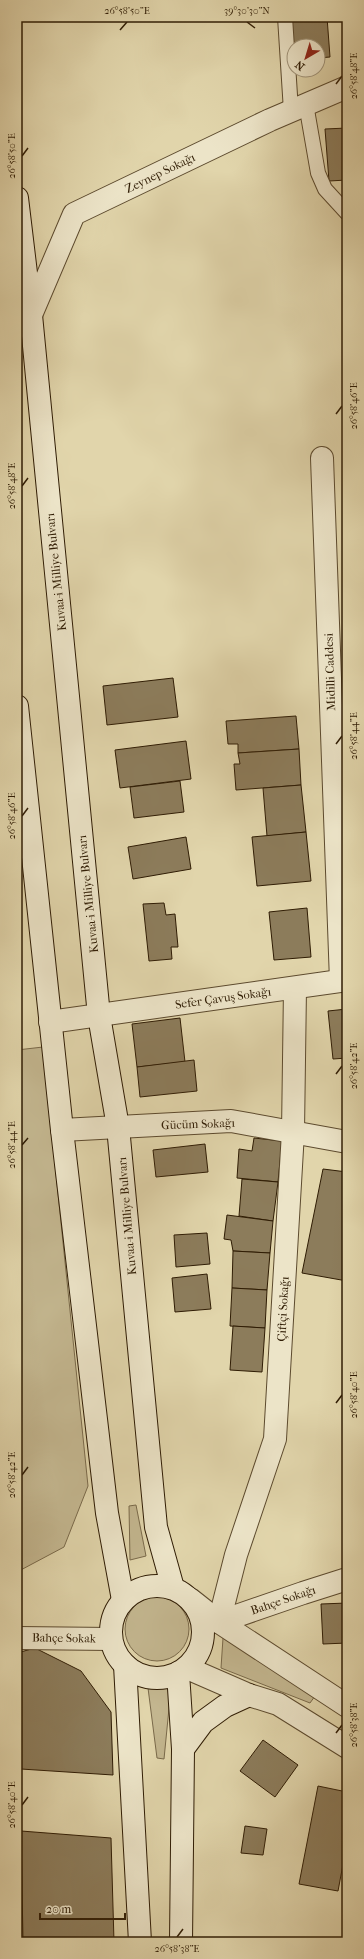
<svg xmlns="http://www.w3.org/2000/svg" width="364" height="1959" viewBox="0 0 364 1959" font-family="'IM FELL French Canon',serif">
	<rect width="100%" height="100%" fill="#e1d5ab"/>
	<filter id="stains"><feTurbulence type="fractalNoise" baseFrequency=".005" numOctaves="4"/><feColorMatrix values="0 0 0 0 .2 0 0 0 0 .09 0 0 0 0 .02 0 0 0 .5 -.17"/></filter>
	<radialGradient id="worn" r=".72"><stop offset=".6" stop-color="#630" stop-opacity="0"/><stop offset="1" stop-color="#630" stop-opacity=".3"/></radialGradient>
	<g fill="#c3b68f" stroke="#79694a">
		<path d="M43,1047L88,1486L64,1547L17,1572V1050Z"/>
		<path d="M136,1505L146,1556L130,1560L129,1506Z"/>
		<circle cx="157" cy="1629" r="32"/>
		<path d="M223,1638L315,1696L310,1703L221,1668Z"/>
		<path d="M148,1688H171L164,1759L157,1758Z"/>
	</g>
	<g fill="#8c7c5b" stroke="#2f1c04">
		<path d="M289,17H327L330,57L318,58V46H294V65Z"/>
		<path d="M347,128V180L329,181L325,129Z"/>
		<path d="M173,678L178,717L107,725L103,686Z"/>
		<path d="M296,716L299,749L238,753V744H228L226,721Z"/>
		<path d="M186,741L191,779L120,788L115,750Z"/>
		<path d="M299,749L301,785L236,790L234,764H240L238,753Z"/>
		<path d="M180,781L184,812L134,818L130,787Z"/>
		<path d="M301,785L306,832L267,836L263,788Z"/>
		<path d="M306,832L311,881L257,886L252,837Z"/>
		<path d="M186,837L191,869L133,879L128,847Z"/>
		<path d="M164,903L166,915L175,914L178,947H171L172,959L149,961L143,904Z"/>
		<path d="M307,908L311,957L274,960L269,912Z"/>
		<path d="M347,1009V1058L333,1059L328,1011Z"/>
		<path d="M180,1018L185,1062L137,1067L132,1024Z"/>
		<path d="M194,1060L197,1091L140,1097L137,1067Z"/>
		<path d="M254,1138L282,1141L278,1182L237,1178L239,1149L252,1151Z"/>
		<path d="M205,1144L208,1172L156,1177L153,1150Z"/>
		<path d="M323,1169L347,1172V1281L302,1273Z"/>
		<path d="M242,1179L278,1182L273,1221L239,1216Z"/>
		<path d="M227,1215L273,1221L270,1253L233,1251L231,1240L224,1239Z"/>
		<path d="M207,1233L210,1264L176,1267L174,1235Z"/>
		<path d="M233,1251L270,1253L267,1290L232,1288Z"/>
		<path d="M207,1274L211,1309L175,1312L172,1278Z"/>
		<path d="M232,1288L267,1290L265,1328L230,1326Z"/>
		<path d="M233,1326L265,1328L262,1372L230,1370Z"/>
		<path d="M347,1603V1643L323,1644L321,1604Z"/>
		<path d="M35,1648L81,1671L111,1712L113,1775L21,1769L17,1653Z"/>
		<path d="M263,1740L298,1765L275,1797L240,1771Z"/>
		<path d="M318,1786L347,1792V1843L338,1891L299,1884Z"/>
		<path d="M245,1826L267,1829L263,1855L241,1853Z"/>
		<path d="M21,1831L111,1838L114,1942H23Z"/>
		<path d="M18,1855L19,1942H17Z"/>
	</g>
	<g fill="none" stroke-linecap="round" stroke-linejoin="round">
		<defs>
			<g id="service">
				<path d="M285,17L291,111"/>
				<path d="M306,104L318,173L325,189L347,213"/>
			</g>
			<g id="minor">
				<path d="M31,315L74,214L270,120L347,87"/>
				<path d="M322,458L341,981"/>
				<path d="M50,1022L347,980"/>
				<path d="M62,1130L231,1121L347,1142"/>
				<path d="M219,1622L236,1555L275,1439L293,1132L295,988"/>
				<path d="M219,1622L303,1593L347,1579"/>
				<path d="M17,1638L111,1639"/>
			</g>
			<g id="tertiary">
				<path d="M190,1599L219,1622L347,1706"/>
				<path d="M187,1668L249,1695L278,1704L347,1747"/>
			</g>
			<g id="secondary">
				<path d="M17,198L31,315L99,1016L118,1127L156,1527L173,1588"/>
				<path d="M17,706L62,1130L107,1513L123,1600"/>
				<circle cx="157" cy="1632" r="46"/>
				<path d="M125,1665L140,1942"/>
				<path d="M178,1673L183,1749L181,1942"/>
				<path d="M183,1749L203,1722L225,1706L249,1695"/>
			</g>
		</defs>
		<use href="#service" stroke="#5c4a2e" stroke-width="16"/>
		<use href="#minor" stroke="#5c4a2e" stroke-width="24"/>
		<use href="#tertiary" stroke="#5c4a2e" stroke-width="24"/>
		<use href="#secondary" stroke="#2f1c04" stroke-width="24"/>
		<use href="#service" stroke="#ece4c8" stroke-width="14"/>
		<use href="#minor" stroke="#ece4c8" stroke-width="22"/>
		<use href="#tertiary" stroke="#ece4c8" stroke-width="22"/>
		<use href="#secondary" stroke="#ece4c8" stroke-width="22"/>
	</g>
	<path fill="none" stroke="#2f1c04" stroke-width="1.5" d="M247,22L255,28M120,30L127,22M336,84L342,76M22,156L28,148M336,414L342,406M22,486L28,478M336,744L342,736M22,816L28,808M336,1074L342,1066M22,1145L28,1138M336,1403L342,1395M22,1475L28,1467M336,1733L342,1725M22,1805L28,1797M177,1937L183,1929"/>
	<g text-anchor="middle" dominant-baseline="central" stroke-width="4" stroke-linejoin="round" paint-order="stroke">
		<g font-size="12" fill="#2f1c04" stroke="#ece4c8">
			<text transform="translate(160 173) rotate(-26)">Zeynep Sokağı</text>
			<text transform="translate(56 572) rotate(-96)">Kuvaa-i Milliye Bulvarı</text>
			<text transform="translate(330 672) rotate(-92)">Midilli Caddesi</text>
			<text transform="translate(88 894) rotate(-96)">Kuvaa-i Milliye Bulvarı</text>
			<text transform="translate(223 998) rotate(-8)">Sefer Çavuş Sokağı</text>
			<text transform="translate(198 1124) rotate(-2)">Gücüm Sokağı</text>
			<text transform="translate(127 1216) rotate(-95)">Kuvaa-i Milliye Bulvarı</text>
			<text transform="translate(283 1309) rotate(-87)">Çiftçi Sokağı</text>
			<text transform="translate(283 1600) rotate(-19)">Bahçe Sokağı</text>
			<text transform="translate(64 1638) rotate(1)">Bahçe Sokak</text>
		</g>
	</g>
	<rect width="364" height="1959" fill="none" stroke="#e1d5ab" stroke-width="44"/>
	<g transform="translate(306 58) rotate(218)"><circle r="19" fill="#ece4c8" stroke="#a0947a"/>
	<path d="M0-3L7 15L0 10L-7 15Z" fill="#8f2418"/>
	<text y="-6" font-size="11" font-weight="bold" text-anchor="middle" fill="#2f1c04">N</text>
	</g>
	<path d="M40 1913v6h85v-6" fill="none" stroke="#2f1c04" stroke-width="2"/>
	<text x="46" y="1913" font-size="12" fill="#2f1c04" stroke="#ece4c8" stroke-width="3" paint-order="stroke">20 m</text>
	<rect x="22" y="22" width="320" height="1915" fill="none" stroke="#2f1c04" stroke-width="1.5"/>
	<g font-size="10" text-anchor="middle" fill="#2f1c04">
		<text x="127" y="14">26°58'50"E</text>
		<text x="247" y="14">39°30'30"N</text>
		<text transform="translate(353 76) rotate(-90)" y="4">26°58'48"E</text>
		<text transform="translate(11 156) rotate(-90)" y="4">26°58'50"E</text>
		<text transform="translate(353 406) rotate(-90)" y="4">26°58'46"E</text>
		<text transform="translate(11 486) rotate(-90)" y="4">26°58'48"E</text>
		<text transform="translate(353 736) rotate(-90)" y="4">26°58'44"E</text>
		<text transform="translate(11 816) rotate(-90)" y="4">26°58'46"E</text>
		<text transform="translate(353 1066) rotate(-90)" y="4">26°58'42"E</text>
		<text transform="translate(11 1145) rotate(-90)" y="4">26°58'44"E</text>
		<text transform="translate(353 1395) rotate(-90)" y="4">26°58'40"E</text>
		<text transform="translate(11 1475) rotate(-90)" y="4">26°58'42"E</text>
		<text transform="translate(353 1725) rotate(-90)" y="4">26°58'38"E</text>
		<text transform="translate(11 1805) rotate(-90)" y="4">26°58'40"E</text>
		<text x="177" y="1952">26°58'38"E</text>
	</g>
	<rect width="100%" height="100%" filter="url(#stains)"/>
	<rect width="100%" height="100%" fill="url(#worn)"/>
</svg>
